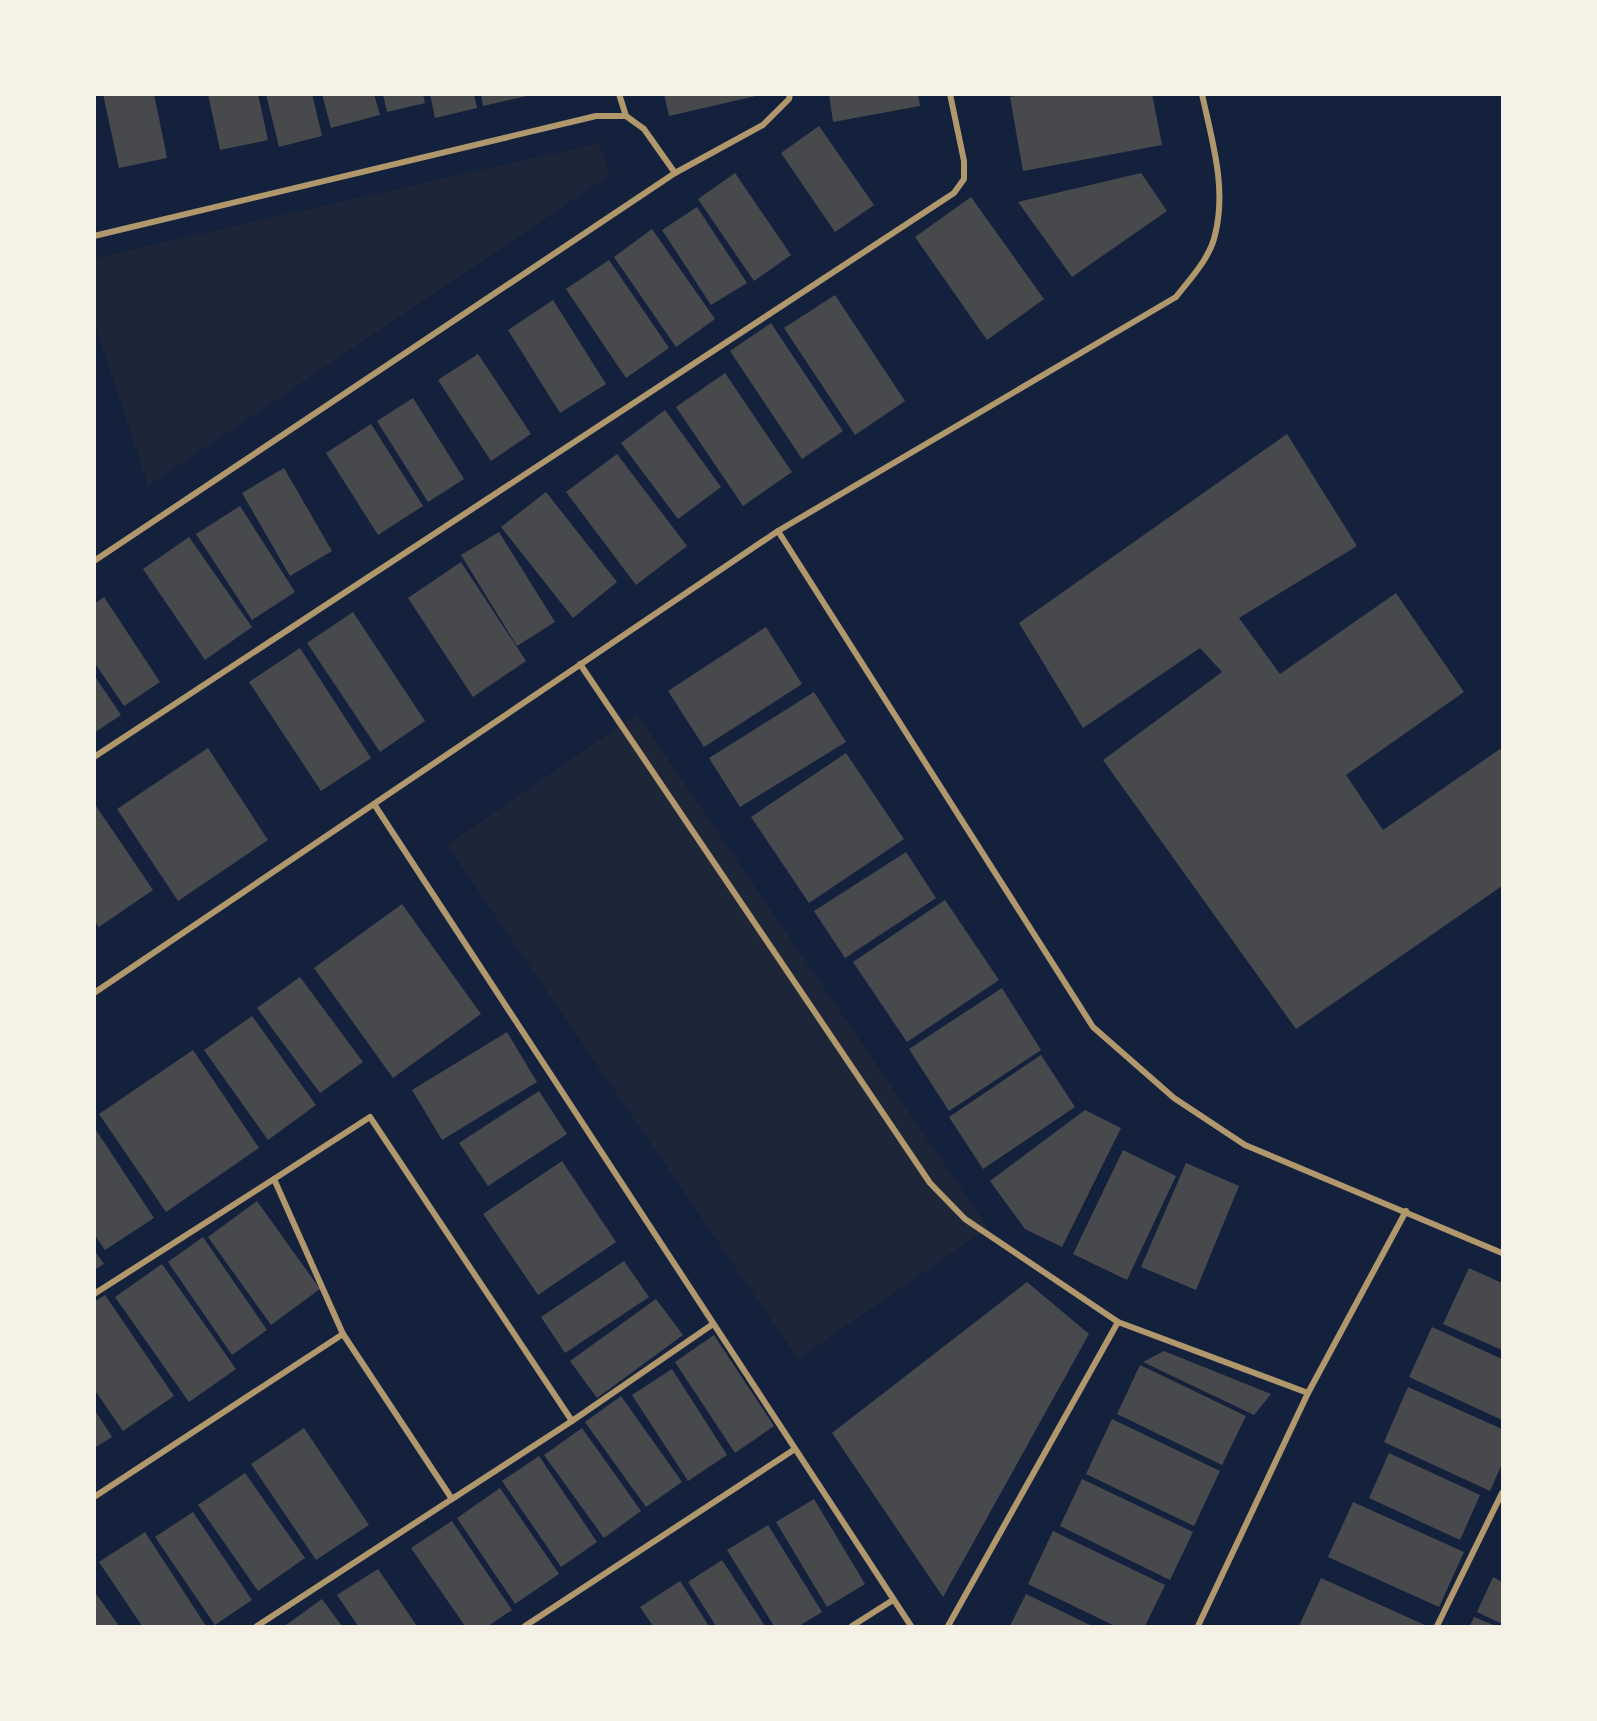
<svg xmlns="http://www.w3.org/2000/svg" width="1597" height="1721" viewBox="0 0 1597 1721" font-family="'Open Sans',sans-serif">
	<rect width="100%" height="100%" fill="#14213d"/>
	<g fill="#1d2539">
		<path d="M599,143L610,175L148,486L95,325V258Z"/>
		<path d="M637,714L988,1228L798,1359L447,845Z"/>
	</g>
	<g fill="#48494c">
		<path d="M103,94H154L167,158L119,168Z"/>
		<path d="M208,94H258L268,140L220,150Z"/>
		<path d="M266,94H312L322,136L279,147Z"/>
		<path d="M322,94H374L380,115L331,128Z"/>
		<path d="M383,94H423L425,103L387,112Z"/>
		<path d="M430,94H474L477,108L435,118Z"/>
		<path d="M481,94H526L527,96L483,106Z"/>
		<path d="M664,94H760V95L669,116Z"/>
		<path d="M829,94H918L920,106L833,122Z"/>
		<path d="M1024,94H1152L1162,145L1023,171L1010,97Z"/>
		<path d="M819,126L874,205L835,232L781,153Z"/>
		<path d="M735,173L791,255L754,281L698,199Z"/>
		<path d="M1141,173L1167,211L1072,277L1018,202Z"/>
		<path d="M971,197L1044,299L987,340L915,237Z"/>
		<path d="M697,207L747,283L711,305L662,230Z"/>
		<path d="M652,229L715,319L676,347L614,257Z"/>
		<path d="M609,260L669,348L626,378L566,289Z"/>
		<path d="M835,295L905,401L855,435L784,328Z"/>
		<path d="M553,300L606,384L560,413L508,330Z"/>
		<path d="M771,323L843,431L802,459L730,351Z"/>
		<path d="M478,354L531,434L491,461L438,380Z"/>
		<path d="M725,373L792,472L743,506L676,407Z"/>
		<path d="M413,398L464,479L428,502L377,421Z"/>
		<path d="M665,410L721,487L678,519L621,443Z"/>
		<path d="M371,424L423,506L378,535L326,453Z"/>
		<path d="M1287,434L1357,546L1239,618L1280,674L1396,593L1464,692L1346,775L1383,830L1500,749L1502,752V886L1296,1029L1103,760L1222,672L1200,648L1083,728L1019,623Z"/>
		<path d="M617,454L687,546L636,585L566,492Z"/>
		<path d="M284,468L332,551L290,576L242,493Z"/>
		<path d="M546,492L617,582L573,618L501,527Z"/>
		<path d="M240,506L295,592L252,620L196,534Z"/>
		<path d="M499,532L555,622L517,646L461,555Z"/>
		<path d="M189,537L252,627L205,660L143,569Z"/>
		<path d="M461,562L526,661L473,697L408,598Z"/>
		<path d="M104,597L160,682L124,706L94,662V604Z"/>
		<path d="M353,612L425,721L380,752L307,643Z"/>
		<path d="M766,627L802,684L704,747L668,691Z"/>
		<path d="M300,648L371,758L321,791L249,682Z"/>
		<path d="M94,675L121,715L94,733Z"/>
		<path d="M814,692L846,742L740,807L709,758Z"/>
		<path d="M208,748L268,840L178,901L117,809Z"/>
		<path d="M846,753L904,839L809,903L751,817Z"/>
		<path d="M94,803L153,890L99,927L94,921Z"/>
		<path d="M906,852L936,898L845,958L814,911Z"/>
		<path d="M945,900L999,980L907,1042L853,962Z"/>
		<path d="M402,904L481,1014L393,1078L314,968Z"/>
		<path d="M300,977L363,1062L320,1093L257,1008Z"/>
		<path d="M1002,988L1041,1050L949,1111L909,1049Z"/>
		<path d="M252,1016L316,1105L268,1140L204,1050Z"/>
		<path d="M507,1032L537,1082L442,1140L412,1090Z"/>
		<path d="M193,1050L259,1148L166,1212L99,1114Z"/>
		<path d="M1041,1055L1075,1107L983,1169L949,1117Z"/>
		<path d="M539,1091L567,1134L488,1186L459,1143Z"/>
		<path d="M1085,1110L1121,1128L1062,1247L1025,1229L990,1181Z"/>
		<path d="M94,1127L154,1218L105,1250L94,1234Z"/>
		<path d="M1123,1150L1176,1176L1127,1280L1073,1254Z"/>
		<path d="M562,1161L616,1242L538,1295L483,1214Z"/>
		<path d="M1186,1163L1239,1186L1196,1290L1141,1267Z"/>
		<path d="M257,1201L320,1289L271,1325L208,1237Z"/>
		<path d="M203,1237L267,1330L232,1355L168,1262Z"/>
		<path d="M94,1250L104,1264L94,1270Z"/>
		<path d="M624,1261L649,1297L565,1353L541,1317Z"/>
		<path d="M162,1264L236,1369L189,1402L115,1297Z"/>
		<path d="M1469,1268L1502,1283V1350L1443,1324Z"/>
		<path d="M1027,1282L1089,1334L943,1597L832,1433Z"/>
		<path d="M105,1295L174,1396L123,1431L94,1389V1302Z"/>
		<path d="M656,1299L683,1335L597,1398L570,1361Z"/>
		<path d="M1432,1327L1502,1359V1420L1409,1377Z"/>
		<path d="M714,1335L774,1426L735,1453L675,1362Z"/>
		<path d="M1164,1351L1271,1394L1254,1415L1143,1362Z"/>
		<path d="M1140,1365L1246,1416L1222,1465L1117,1414Z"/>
		<path d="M672,1369L727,1455L688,1481L632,1395Z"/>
		<path d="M1408,1387L1502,1429V1464L1490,1491L1384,1442Z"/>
		<path d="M621,1396L682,1482L646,1507L585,1422Z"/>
		<path d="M94,1409L112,1437L94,1448Z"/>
		<path d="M1112,1419L1220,1471L1194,1526L1086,1474Z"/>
		<path d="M304,1428L369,1525L316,1560L251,1464Z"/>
		<path d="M582,1428L641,1511L604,1538L544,1455Z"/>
		<path d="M1389,1453L1480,1495L1460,1540L1369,1498Z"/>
		<path d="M539,1456L597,1542L561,1567L502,1481Z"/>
		<path d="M245,1473L305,1558L258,1591L198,1505Z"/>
		<path d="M1082,1479L1193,1532L1170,1580L1060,1526Z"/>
		<path d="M500,1488L559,1574L515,1604L457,1518Z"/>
		<path d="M814,1499L865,1584L827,1607L776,1522Z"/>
		<path d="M1353,1502L1464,1552L1439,1607L1328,1557Z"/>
		<path d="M193,1512L252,1600L215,1625L155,1537Z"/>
		<path d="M452,1521L512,1610L488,1626H465L411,1548Z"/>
		<path d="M768,1525L822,1612L799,1626H774L727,1550Z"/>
		<path d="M1053,1531L1165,1585L1145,1626H1115L1028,1584Z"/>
		<path d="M145,1532L206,1626H142L99,1562Z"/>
		<path d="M722,1560L765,1626H716L688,1582Z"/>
		<path d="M378,1569L417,1626H358L337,1595Z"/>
		<path d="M1493,1577L1502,1582V1624L1477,1612Z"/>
		<path d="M1321,1578L1427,1626H1299Z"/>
		<path d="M680,1581L709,1626H653L640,1607Z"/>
		<path d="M94,1591L119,1626H94Z"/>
		<path d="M1026,1594L1092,1626H1010Z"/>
		<path d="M322,1599L342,1626H287L286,1625Z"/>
		<path d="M1474,1617L1496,1626H1470Z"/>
	</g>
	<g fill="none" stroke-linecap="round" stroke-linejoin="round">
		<g stroke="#b1986c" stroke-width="6">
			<path d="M619,94L626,116"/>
			<path d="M94,236L596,116H626L644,129L675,173"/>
			<path d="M778,531L1093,1027L1174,1098L1245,1145L1502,1253"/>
			<path d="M94,561L675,173L763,125L789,99L790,94"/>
			<path d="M580,664L930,1183L965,1219L1118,1322L1308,1393"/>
			<path d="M94,757L954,193L964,179V161L950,94"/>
			<path d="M374,804L911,1626"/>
			<path d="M94,993L778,531L1176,297C1190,279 1210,258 1215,235C1227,188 1212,141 1202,94"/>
			<path d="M370,1117L572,1421L452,1499L343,1334L274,1179Z"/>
			<path d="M94,1294L274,1179"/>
			<path d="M572,1421L713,1324"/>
			<path d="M94,1497L343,1334"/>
			<path d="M257,1626L455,1497"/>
			<path d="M525,1626L795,1449"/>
			<path d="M852,1626L893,1600"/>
			<path d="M948,1626L1118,1322"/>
			<path d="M1198,1626L1308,1393L1406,1211"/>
			<path d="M1437,1626L1502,1493"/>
		</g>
	</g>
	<rect width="1597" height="1721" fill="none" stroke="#f6f1e7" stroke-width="192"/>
</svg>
